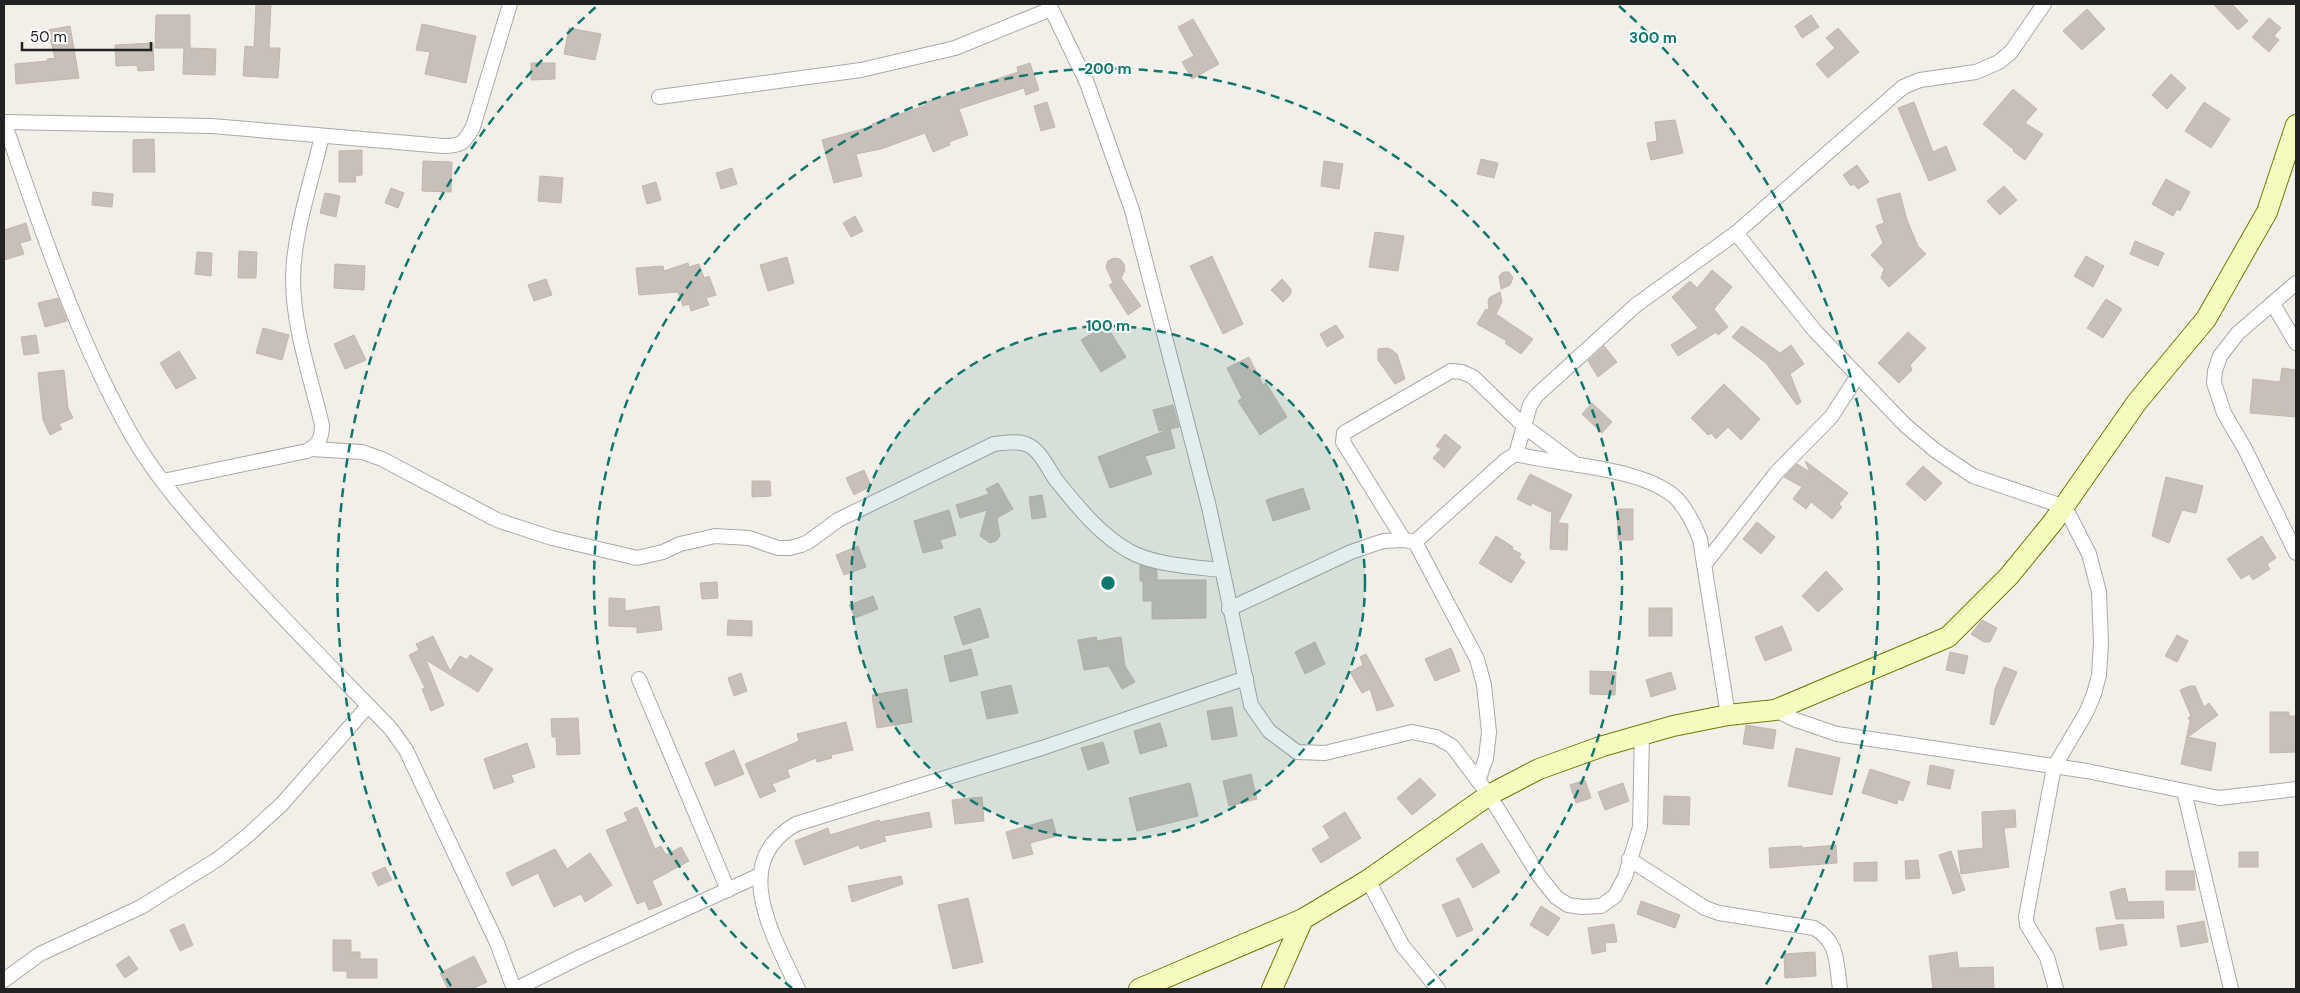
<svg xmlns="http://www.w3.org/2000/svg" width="2300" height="993" viewBox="0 0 2300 993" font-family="'DM Sans',sans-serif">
	<rect width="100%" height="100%" fill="#f2efe9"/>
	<g fill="#c7bfb8" stroke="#c4b6ab">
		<path d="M256,4H271L269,48H280L278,78L243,76L245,46L254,47Z"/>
		<path d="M2213,4H2232L2248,21L2238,30Z"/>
		<path d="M2087,9L2105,29L2082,50L2063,31Z"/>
		<path d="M156,15H190V48L216,49L215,75L183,74L184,48H155Z"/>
		<path d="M1811,15L1819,27L1802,38L1795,26Z"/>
		<path d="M2269,18L2281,28L2274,36L2279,40L2269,52L2252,37Z"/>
		<path d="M1193,19L1219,64L1192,79L1182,62L1194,56L1178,27Z"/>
		<path d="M422,24L476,36L466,83L425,74L430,52L416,50Z"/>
		<path d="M70,26L79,78L16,84L15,64L48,61L47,59L55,58L48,30Z"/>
		<path d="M569,28L601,34L595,60L564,54Z"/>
		<path d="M1838,28L1859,52L1828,78L1816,64L1835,48L1826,38Z"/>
		<path d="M153,43L154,70L138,71L137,65L116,66L115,45Z"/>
		<path d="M531,63H555V79L531,80Z"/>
		<path d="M1030,63L1039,90L1026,95L1024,88L959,109L968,135L949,142L950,145L933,152L925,133L881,149L856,154L862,176L834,183L822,140L873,126L872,124L926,105L925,103L1018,72L1017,67Z"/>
		<path d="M2171,74L2186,88L2167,109L2152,95Z"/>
		<path d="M2013,89L2037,109L2025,123L2043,134L2025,160L2013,151L2014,150L1983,124Z"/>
		<path d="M1047,102L1055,127L1041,131L1034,106Z"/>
		<path d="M1914,102L1933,152L1946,146L1956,170L1929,181L1898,108Z"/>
		<path d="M2204,102L2230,119L2211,148L2185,131Z"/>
		<path d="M1675,120L1683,153L1651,160L1647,143L1657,141L1655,122Z"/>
		<path d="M154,139L155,172H133V140Z"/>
		<path d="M362,150V175L355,176L356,182H339V151Z"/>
		<path d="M1481,159L1498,163L1494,178L1477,174Z"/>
		<path d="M423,161L452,162L451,192L422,191Z"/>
		<path d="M1324,161L1343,164L1339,189L1321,186Z"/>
		<path d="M1857,165L1869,182L1858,189L1854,184L1851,186L1843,175Z"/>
		<path d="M732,168L737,184L721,189L716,173Z"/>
		<path d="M540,176L563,178L561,203L538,201Z"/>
		<path d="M2166,179L2190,192L2180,211L2177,209L2173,216L2152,204Z"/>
		<path d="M656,182L661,200L647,204L642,186Z"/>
		<path d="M2004,186L2017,200L2000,215L1987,201Z"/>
		<path d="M391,188L404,193L398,208L385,203Z"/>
		<path d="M93,192L113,194L112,207L92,205Z"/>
		<path d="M325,193L340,196L336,217L320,213Z"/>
		<path d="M1900,193L1907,220L1918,246L1926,254L1889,287L1881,278L1884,269L1871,255L1883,243L1876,226L1884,223L1877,199Z"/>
		<path d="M855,216L863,231L851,237L843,223Z"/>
		<path d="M26,223L31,240L20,243L24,254L4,260V230Z"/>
		<path d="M1375,232L1404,236L1398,271L1369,267Z"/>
		<path d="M2135,241L2164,253L2158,266L2130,254Z"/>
		<path d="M239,251L257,252L256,278H238Z"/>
		<path d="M197,252L212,253L211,276L195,274Z"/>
		<path d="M1212,256L1243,324L1223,334L1190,266Z"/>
		<path d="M2086,256L2104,266L2093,287L2074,276Z"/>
		<path d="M787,257L794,283L768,291L760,265Z"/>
		<path d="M1114,258L1120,259L1124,264L1125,270L1121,278L1141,306L1128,315L1109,285L1113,283L1106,267L1108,261Z"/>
		<path d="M688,263L689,267L699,264L704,278L709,276L716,295L706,298L709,305L691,311L689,304L683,306L678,292L639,295L636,268L663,266L664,271Z"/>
		<path d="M335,264L365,266L364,290L334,288Z"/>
		<path d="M1712,270L1732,287L1714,309L1728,327L1718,335L1716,332L1678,356L1671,345L1698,328L1672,297L1690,281L1697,288Z"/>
		<path d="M1503,272H1509L1513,278L1510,285L1501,289L1499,276Z"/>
		<path d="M546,279L552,295L534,301L528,285Z"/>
		<path d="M1282,279L1291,289V294L1283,302L1271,290Z"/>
		<path d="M1500,292L1502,302L1496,314L1533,339L1521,354L1505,343L1507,341L1477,324L1486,309L1489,311L1488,300L1490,297Z"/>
		<path d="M58,298L67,321L45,327L38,303Z"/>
		<path d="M2106,299L2122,309L2103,338L2087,328Z"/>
		<path d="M1106,325L1126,357L1101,372L1081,340Z"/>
		<path d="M1336,325L1344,337L1327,347L1320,334Z"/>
		<path d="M1742,326L1780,353L1791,345L1804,364L1790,374L1801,402L1797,405L1766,363L1732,337Z"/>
		<path d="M263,328L289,335L282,360L256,353Z"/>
		<path d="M1908,332L1926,348L1910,365L1912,370L1899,383L1878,363Z"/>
		<path d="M36,335L39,353L24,355L21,337Z"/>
		<path d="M354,335L366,360L345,369L334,344Z"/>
		<path d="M1604,346L1617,362L1598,377L1588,361Z"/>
		<path d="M1389,348L1397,354L1405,379L1395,384L1378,360V349Z"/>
		<path d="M179,351L196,378L176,389L160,363Z"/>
		<path d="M1249,357L1263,385L1266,383L1287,417L1260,435L1238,401L1242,398L1227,368Z"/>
		<path d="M2282,368L2296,370V417L2250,413L2253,379L2280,382Z"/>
		<path d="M64,370L68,408L73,418L59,424L62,429L50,435L43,420L38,373Z"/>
		<path d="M1724,384L1760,419L1741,440L1728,427L1716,439L1711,433L1708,435L1691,418Z"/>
		<path d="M1592,403L1612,422L1602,433L1582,414Z"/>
		<path d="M1173,405L1179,427L1159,431L1153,410Z"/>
		<path d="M1170,429L1175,448L1145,456L1152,474L1110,488L1098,457Z"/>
		<path d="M1445,434L1461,447L1444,468L1433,458L1441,449L1436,446Z"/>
		<path d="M1805,461L1848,493L1839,504L1842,507L1832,519L1811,502L1806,509L1793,499L1802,487L1784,477L1797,464L1810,472Z"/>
		<path d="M1923,466L1942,483L1925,501L1906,484Z"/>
		<path d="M864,470L871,486L854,495L846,478Z"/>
		<path d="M1530,474L1572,495L1558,523L1568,524L1567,550L1550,549L1552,509L1550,512L1532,503L1531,506L1517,499Z"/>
		<path d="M2166,477L2203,486L2196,513L2182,510L2169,543L2152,536Z"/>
		<path d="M752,481H770L771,496L752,497Z"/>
		<path d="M998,483L1013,509L997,518L1000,536L996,541L990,543L980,536L987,510L960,518L956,505L989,494L986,489Z"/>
		<path d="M1303,488L1310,509L1273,521L1266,500Z"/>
		<path d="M1042,495L1046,517L1032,519L1029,497Z"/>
		<path d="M1617,509H1633V540H1618Z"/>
		<path d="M949,510L956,535L940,540L943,548L923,553L914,521Z"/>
		<path d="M1757,522L1775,537L1761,554L1743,539Z"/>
		<path d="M1496,536L1513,547L1512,549L1521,554L1519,558L1525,562L1511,583L1479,563Z"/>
		<path d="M2262,536L2276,558L2267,564L2270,569L2253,580L2249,574L2241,579L2227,559Z"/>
		<path d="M858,546L866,567L844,575L836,555Z"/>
		<path d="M1140,565L1157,570V580H1206V618L1152,619V601H1143V581H1140Z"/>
		<path d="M1826,571L1843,589L1818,612L1802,596Z"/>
		<path d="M717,582L718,598L702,599L700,583Z"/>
		<path d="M873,596L878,609L855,618L849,605Z"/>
		<path d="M609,598L625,599V611L659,606L662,630L637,633V627L609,626Z"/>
		<path d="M980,608L989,637L963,645L954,617Z"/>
		<rect x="1649" y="608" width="23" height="28"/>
		<path d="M728,620L752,621V636L727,635Z"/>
		<path d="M1982,620L1997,628L1990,642H1984L1971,634Z"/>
		<path d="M1782,626L1792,650L1765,661L1755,637Z"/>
		<path d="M2177,635L2188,641L2177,662L2165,656Z"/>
		<path d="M433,636L450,671L460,656L467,660L470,655L493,669L478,692L426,660L444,705L431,711L422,689L425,688L409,655L419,650L416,644Z"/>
		<path d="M1096,637L1097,641L1121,637L1125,666L1135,682L1122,689L1109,666L1084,670L1078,640Z"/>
		<path d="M1315,642L1325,664L1305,674L1295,652Z"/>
		<path d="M1451,648L1460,671L1435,681L1425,659Z"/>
		<path d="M971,649L978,675L950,682L944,656Z"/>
		<path d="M1950,652L1968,656L1964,674L1946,670Z"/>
		<path d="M1366,654L1371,663L1394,706L1377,711L1370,689L1362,693L1350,672L1363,665L1360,657Z"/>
		<path d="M2004,667L2017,672L1994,725L1990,724L1995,689Z"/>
		<path d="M1590,671L1616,672L1615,695L1590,694Z"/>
		<path d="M1671,672L1676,689L1651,697L1646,680Z"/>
		<path d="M741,673L747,691L734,696L728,678Z"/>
		<path d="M1011,685L1018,713L987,719L981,692Z"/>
		<path d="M2190,686H2195L2204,707L2209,703L2218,715L2188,737L2216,743L2211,771L2181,764L2190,721L2188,718L2191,716L2180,690Z"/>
		<path d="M907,689L912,722L877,728L872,695Z"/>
		<path d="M1232,707L1237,736L1212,740L1207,711Z"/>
		<path d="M2270,712H2289V716H2296V752L2270,753Z"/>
		<path d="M578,718L580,754L557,755L556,737H552L551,719Z"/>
		<path d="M846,722L853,750L831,755L832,758L817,762L816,758L787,770L790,777L772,784L776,791L760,798L745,764L799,741L797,734Z"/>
		<path d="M1160,723L1167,746L1140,754L1134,731Z"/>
		<path d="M1746,725L1776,730L1773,749L1743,744Z"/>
		<path d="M1103,742L1109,763L1088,770L1081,748Z"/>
		<path d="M527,743L535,767L511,775L514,782L494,789L484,759Z"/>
		<path d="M1796,748L1840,758L1832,795L1788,786Z"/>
		<path d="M734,750L744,774L715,786L705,763Z"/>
		<path d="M1930,765L1954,770L1950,789L1927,784Z"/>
		<path d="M1870,769L1910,782L1903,801L1898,799L1897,804L1862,793Z"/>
		<path d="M1251,774L1257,799L1229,806L1223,781Z"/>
		<path d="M1420,778L1436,795L1412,815L1397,798Z"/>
		<path d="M1585,780L1591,798L1576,803L1570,785Z"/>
		<path d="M1190,783L1198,816L1137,831L1129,798Z"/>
		<path d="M1623,783L1629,801L1605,810L1598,792Z"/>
		<path d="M1664,796L1690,797L1689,825L1663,824Z"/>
		<path d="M982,797L984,821L955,824L952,800Z"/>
		<path d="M637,807L655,849L661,846L666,855L681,847L689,861L652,881L662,905L649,910L645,901L637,904L606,830L628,821L624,813Z"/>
		<path d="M2015,810L2016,827L2004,828L2009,867L1961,874L1958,851L1983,848L1982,812Z"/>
		<path d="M929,812L932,827L884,836L886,841L860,849L859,845L804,865L795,841L828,828L830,835L879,820L880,822Z"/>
		<path d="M1345,812L1361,838L1321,863L1312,849L1330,838L1323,826Z"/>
		<path d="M1052,819L1057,836L1030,843L1033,854L1013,859L1006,832Z"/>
		<path d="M1482,843L1500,872L1473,888L1456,859Z"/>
		<path d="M1836,845L1837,863L1770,868L1769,848L1802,846V848Z"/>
		<path d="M555,849L567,869L590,853L612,885L585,902L581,894L554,907L538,873L512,886L506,873Z"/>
		<path d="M1951,851L1965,890L1953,894L1939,855Z"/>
		<rect x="2239" y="852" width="19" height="15"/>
		<path d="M1918,860L1920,878L1906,879L1905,861Z"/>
		<path d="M1877,862V881H1854V863Z"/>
		<path d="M385,867L392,880L378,886L372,873Z"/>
		<path d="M2166,871H2194L2195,890H2166Z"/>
		<path d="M901,876L903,884L852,902L848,886Z"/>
		<path d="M2125,888L2128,902L2163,901L2164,918L2116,919L2110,892Z"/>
		<path d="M968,898L983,962L953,969L938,905Z"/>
		<path d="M1459,898L1473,930L1457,937L1442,905Z"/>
		<path d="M1641,901L1680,915L1675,928L1637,914Z"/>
		<path d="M1541,906L1560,918L1548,936L1530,925Z"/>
		<path d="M2204,921L2208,942L2181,947L2177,926Z"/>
		<path d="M184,924L193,945L180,951L170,930Z"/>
		<path d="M1614,924L1617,942L1605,943L1606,951L1592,954L1588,928Z"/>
		<path d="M2123,924L2127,945L2100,950L2096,928Z"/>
		<path d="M333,940H351V952H360V959H377V978H347V971H333Z"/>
		<path d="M1815,952L1816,976L1785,978L1784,954Z"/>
		<path d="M1957,952L1959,968L1993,967L1994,989H1933L1929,956Z"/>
		<path d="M129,956L138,969L125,978L116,965Z"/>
		<path d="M474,956L487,982L472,989H448L440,973Z"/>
	</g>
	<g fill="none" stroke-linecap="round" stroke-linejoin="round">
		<defs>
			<g id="street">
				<path d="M1049,4L1087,83L1132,210L1209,507L1251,705L1269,731L1297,752L1325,753L1412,732L1436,737L1452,746L1489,795L1540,877L1556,897L1568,905L1582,907L1601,906L1615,896L1625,877L1640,827L1642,734"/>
				<path d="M659,97L861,70L955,48L1051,9"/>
				<path d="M4,122C41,227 76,337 131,434C156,478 190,516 224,554C278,614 335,671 391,729L406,750L497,943L514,989"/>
				<path d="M4,122L212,126L443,146C462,146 464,143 473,127L510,4"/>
				<path d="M1736,233L1815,331L1905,425L1936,451L1973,476L2065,507L2089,554L2099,592L2101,643L2099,675L2094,694L2086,713L2054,767L2026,917L2027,925L2047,957L2056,989"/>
				<path d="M2296,283L2238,333L2220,356L2215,371L2214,383L2224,413L2245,449L2296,553"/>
				<path d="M2273,304L2296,343"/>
				<path d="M311,449L362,452L382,459L497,520L552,538L637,558L663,552L680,544L715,536L749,538L778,548H790L801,545L808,542L838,520L994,444C1004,443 1018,440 1028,445C1041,451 1048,469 1056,480C1077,506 1100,535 1129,551C1153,565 1195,567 1222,570"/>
				<path d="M1516,454L1530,405L1536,396L1636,305L1736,233L1903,87L1920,80L1976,72L1999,62L2011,52L2044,4"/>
				<path d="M163,481L307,451C318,445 322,439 322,425C311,378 293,328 293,279C293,235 312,179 322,136"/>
				<path d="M1404,540L1343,442L1344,433L1451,371L1462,372L1473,377L1525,427L1575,464"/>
				<path d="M1415,542L1506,460L1516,454C1559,465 1645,467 1677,499C1688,511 1694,524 1700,539L1728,715"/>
				<path d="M1704,565L1777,472L1831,417L1857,377"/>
				<path d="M1229,609L1351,552L1383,541L1404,540L1415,542L1477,659L1484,685L1489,732L1486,758L1478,781"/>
				<path d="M639,679L728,890"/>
				<path d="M1775,710L1796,720L1837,734L2087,771L2219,798L2296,789"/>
				<path d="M2184,791L2231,989"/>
				<path d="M1629,859L1705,908L1719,913L1814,928C1839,942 1836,963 1840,989"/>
				<path d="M1368,880L1402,945L1438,989"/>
				<path d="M4,980L40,954L141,907L218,859L247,836L282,804L368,706"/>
				<path d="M516,989L580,957L760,875"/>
				<path d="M798,989C774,936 728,863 796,824L1042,748L1246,678"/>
			</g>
			<g id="secondary">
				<path d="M1139,989L1303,919"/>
				<path d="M1272,989L1303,919L1368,880L1489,795L1539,769L1603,746L1673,726L1728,715L1775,710L1948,637L2009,576L2053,522L2137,402L2206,319L2267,212L2296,125"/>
			</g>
		</defs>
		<use href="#street" stroke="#a9a9a9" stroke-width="16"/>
		<use href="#secondary" stroke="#707d05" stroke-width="22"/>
		<use href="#street" stroke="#fff" stroke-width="14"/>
		<use href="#secondary" stroke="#f7fabf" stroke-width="20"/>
	</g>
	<circle cx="1108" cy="583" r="257" fill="#0f766e" fill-opacity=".12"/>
	<g fill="none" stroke="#0f766e" stroke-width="2.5" stroke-dasharray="9 6">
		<circle cx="1108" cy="583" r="257"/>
		<path d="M792 988A514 514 0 1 1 1424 988"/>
		<path d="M451 986A771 771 0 0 1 597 6M1619 6A771 771 0 0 1 1765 986"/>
	</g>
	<circle cx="1108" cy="583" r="8" fill="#0f766e" stroke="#fff" stroke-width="2.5"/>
	<g font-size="15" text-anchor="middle" font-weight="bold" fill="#0f766e" stroke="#fff" stroke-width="4" stroke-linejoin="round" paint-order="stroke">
		<text x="1653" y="43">300 m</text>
		<text x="1108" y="74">200 m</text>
		<text x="1108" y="331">100 m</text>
	</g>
	<rect width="2300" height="993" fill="none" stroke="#222222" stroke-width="10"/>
	<path d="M22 42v8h129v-8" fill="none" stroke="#222222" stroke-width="2.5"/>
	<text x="30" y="42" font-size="15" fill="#222222" stroke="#ffffff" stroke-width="4" paint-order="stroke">50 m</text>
</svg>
